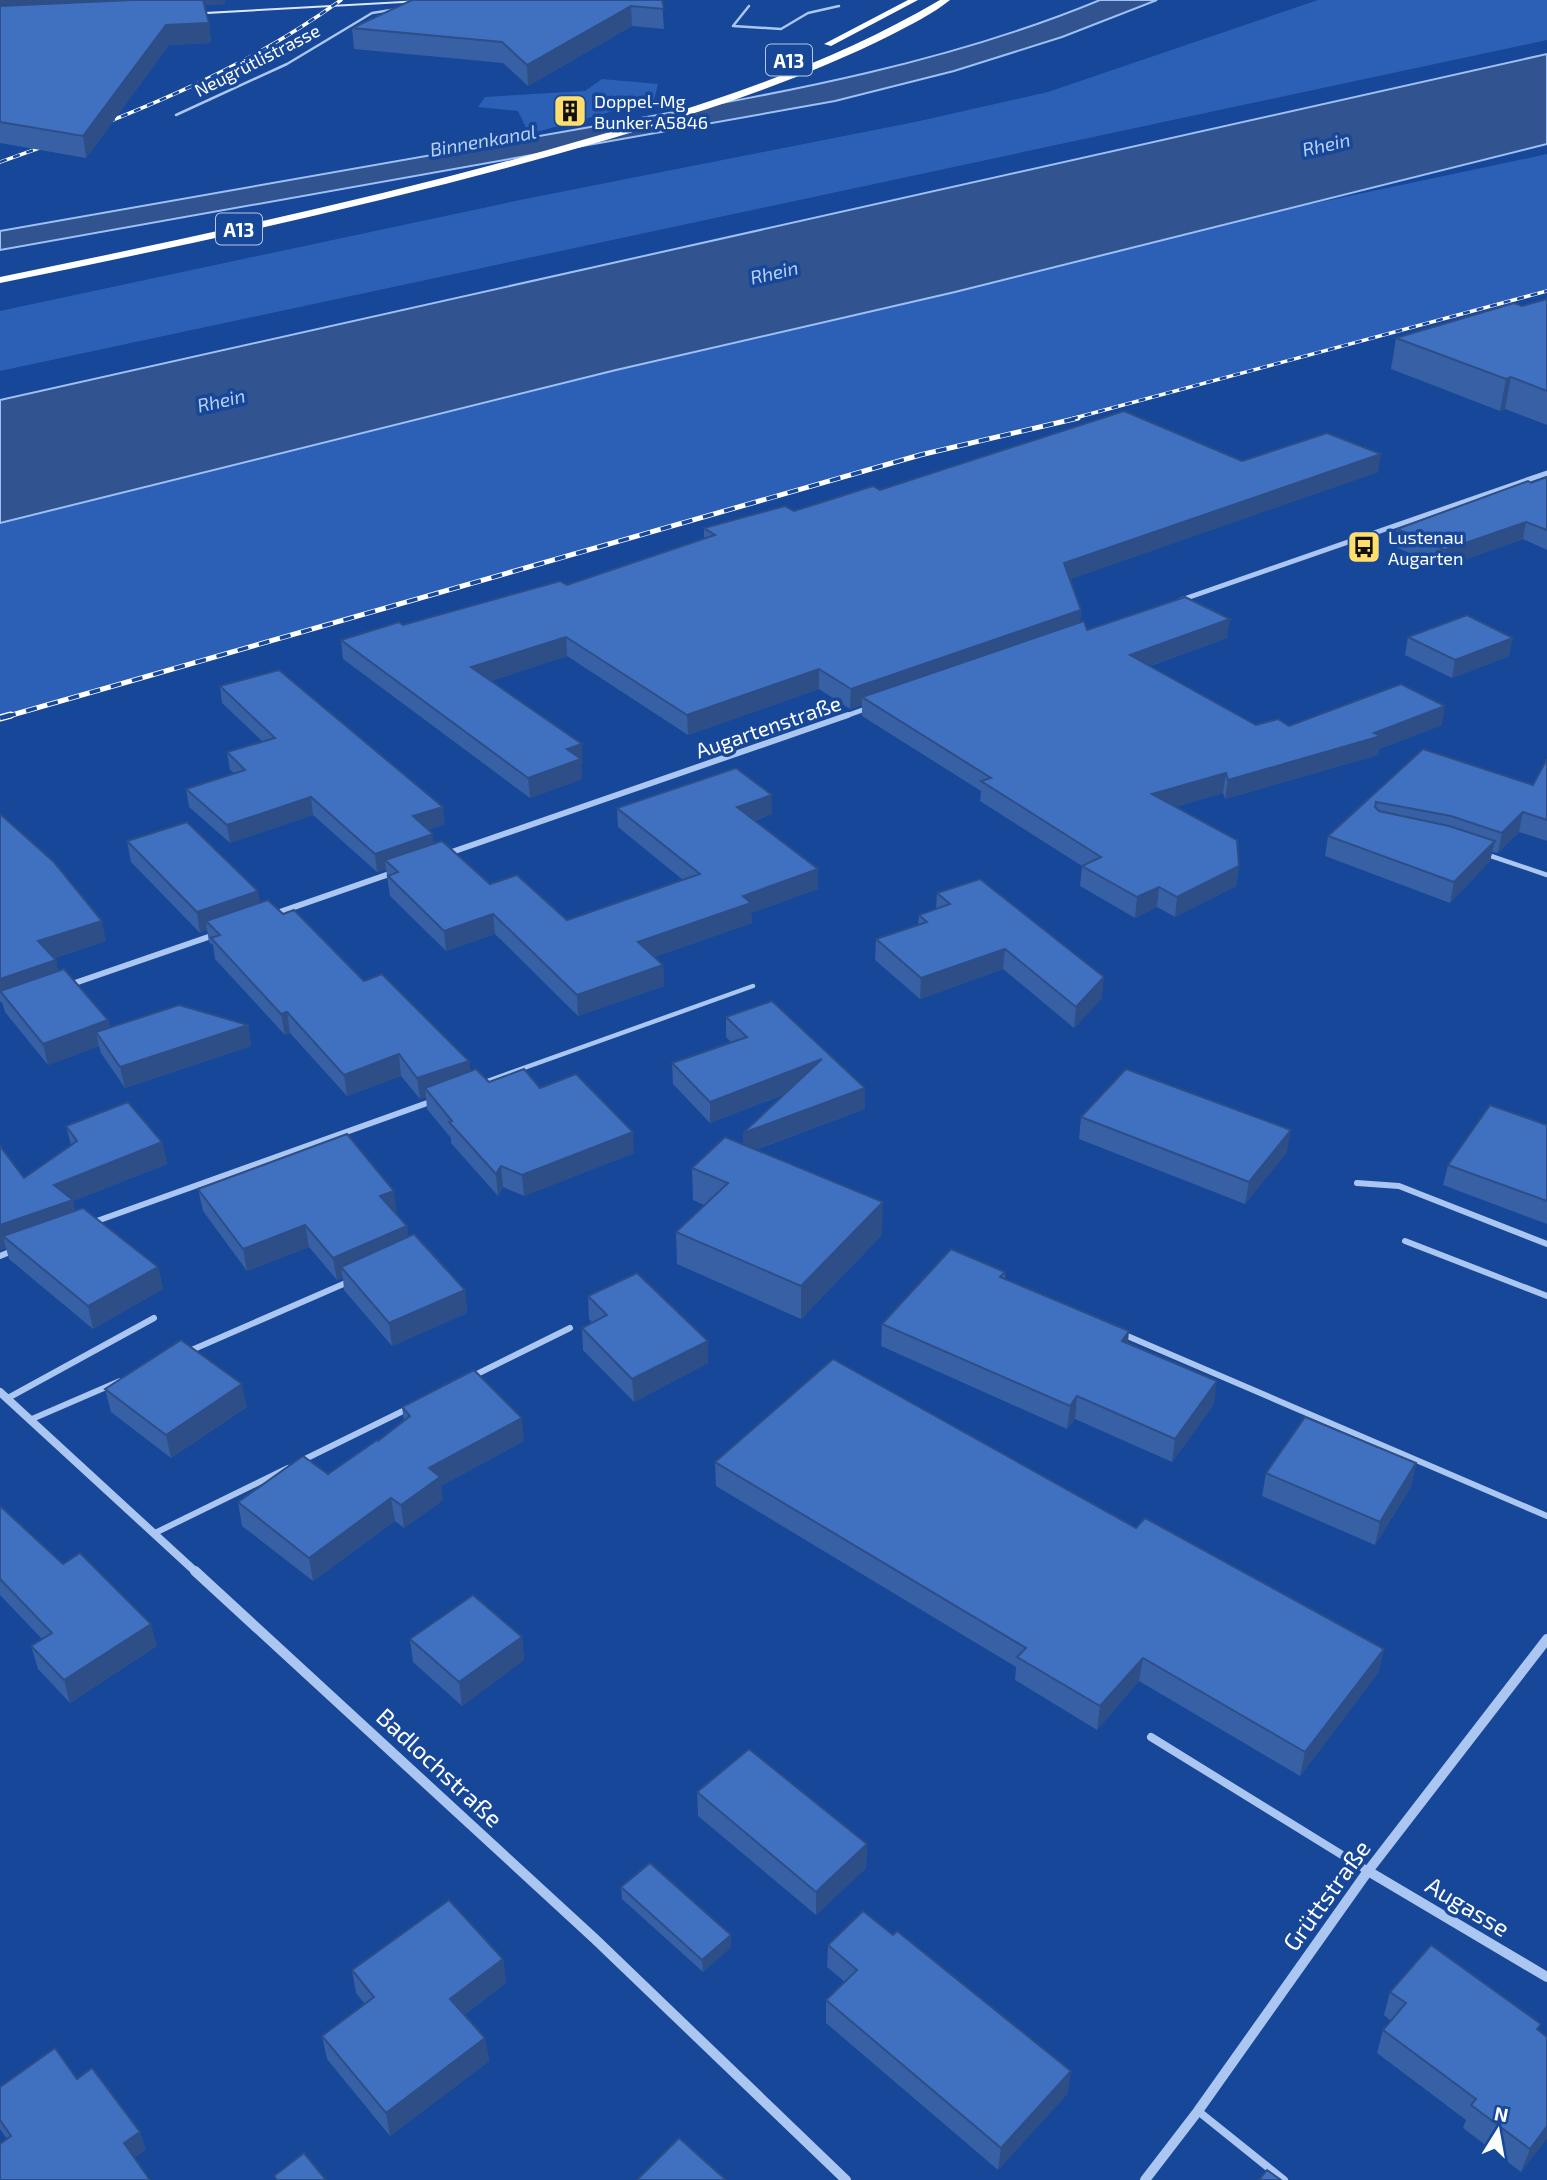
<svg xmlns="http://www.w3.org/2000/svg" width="1547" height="2180" viewBox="0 0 1547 2180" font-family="'Exo 2',sans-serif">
	<rect width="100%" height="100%" fill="#174798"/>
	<g fill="#2b60b6">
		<path d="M1318,0H1547V40L0,371V311L520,200L915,122L1048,92Z"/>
		<path d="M602,79L658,84L654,100L529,134L518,111L478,107L485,97L585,91Z"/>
		<path d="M1547,154V289L1062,422L920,455L0,718V523L616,370L955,292L1288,209Z"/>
	</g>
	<g fill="#315390" stroke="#9ec0f4" stroke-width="2">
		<path d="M1100,0H1157L1062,37L954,71L835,101L0,250V231C199,196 398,162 596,126C767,95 938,67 1100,0Z"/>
		<path d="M1547,54V144L955,292L616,370L0,523V400Z"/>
	</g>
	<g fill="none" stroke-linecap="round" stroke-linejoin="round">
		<path stroke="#abc6f1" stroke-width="2.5" d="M749,6L733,26L781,29L808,13L839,6"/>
		<g stroke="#abc6f1" stroke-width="4.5">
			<path d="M1488,855L1547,875"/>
			<path d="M482,1083L753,986"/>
		</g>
		<g stroke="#abc6f1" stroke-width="6">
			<path d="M1357,1183L1399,1186L1547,1244"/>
			<path d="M94,1222L430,1102"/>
			<path d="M1405,1241L1547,1296"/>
			<path d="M0,1256L12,1251"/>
			<path d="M1125,1335L1547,1516"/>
			<path d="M187,1352L348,1282"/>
			<path d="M473,1376L570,1328"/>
			<path d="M8,1398L154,1318"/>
			<path d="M32,1419L120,1381"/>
			<path d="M303,1460L407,1409"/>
			<path d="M155,1533L288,1468"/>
		</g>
		<g stroke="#abc6f1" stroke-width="8">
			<path d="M1151,1737L1368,1871"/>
			<path d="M1198,2111L1284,2180"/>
		</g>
		<path stroke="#abc6f1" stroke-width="2.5" d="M176,115L287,64L372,13L404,8"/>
		<g stroke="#abc6f1" stroke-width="5">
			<path d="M1181,600L1547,473"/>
			<path d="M843,717L868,708"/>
		</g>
		<g stroke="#abc6f1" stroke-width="6">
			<path d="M446,854L848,715"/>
			<path d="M274,914L395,872"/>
			<path d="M69,985L217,934"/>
		</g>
		<path stroke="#abc6f1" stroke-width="8" d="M0,1392L197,1573"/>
		<g stroke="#abc6f1" stroke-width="10">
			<path d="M195,1571L595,1939L846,2180"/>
			<path d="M1368,1871L1547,1977"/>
			<path d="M1145,2180L1198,2111L1368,1871L1547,1639"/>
		</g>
		<path fill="#dae6fc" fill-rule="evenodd" d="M421,0H457L189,15L186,13Z"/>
		<g fill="#fff" fill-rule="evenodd">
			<path d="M908,0H918L831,46L824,44Z"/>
			<path d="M940,0H950C933,14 910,25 891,35C831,65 768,89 704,110C474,184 237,235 0,283V277C185,239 370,200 551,149C686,111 819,71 940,0Z"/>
		</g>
		<defs>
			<g id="rail-far2">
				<path d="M95,127C182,93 265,55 341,0"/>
				<path d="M0,162L56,142"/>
				<path d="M1071,419L1547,291"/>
			</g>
			<path id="rail-far1" d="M5,717L920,455L1078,418"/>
			<path id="rail" d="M0,718L11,715"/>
		</defs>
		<use href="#rail-far2" stroke="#fff" stroke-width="3.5"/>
		<use href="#rail-far1" stroke="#fff" stroke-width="5"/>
		<use href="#rail" stroke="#fff" stroke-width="7"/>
		<use href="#rail-far2" stroke="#174798" stroke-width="2.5" stroke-dasharray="7" stroke-linecap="butt"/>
		<use href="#rail-far1" stroke="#174798" stroke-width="3.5" stroke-dasharray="11" stroke-linecap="butt"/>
		<use href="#rail" stroke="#174798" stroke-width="4.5" stroke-dasharray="14" stroke-linecap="butt"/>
	</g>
	<g fill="#3760a5">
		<path d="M0,0L225,4L204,5L209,23L211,43L169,45L86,158L0,143Z"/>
		<path d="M662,0L664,29L632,26L528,86L503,63L354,49L352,28Z"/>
		<path d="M1547,299V425L1505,409L1500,411L1391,369L1396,338Z"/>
		<path d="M1242,461L1378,472L1070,579L1081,610L1080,623L1087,630L1227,638L1150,666L1256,725L1289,726L1442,725L1379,749L1378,755L1225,799L1223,793L1175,807L1239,866L1236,886L1175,917L1157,907L1135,918L1080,886L1082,866L980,801L981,791L862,716V705L850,709L819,689L688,735L567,656L491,681L583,764H581L582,779L530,798L343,659L341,640L567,585L704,538V528L794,511L880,490Z"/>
		<path d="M1547,477V550L1523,539L1442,568L1394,546L1397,529Z"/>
		<path d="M1408,637L1509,656L1452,678L1405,655Z"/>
		<path d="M220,686L445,824L428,830L434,844L490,884L567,920L683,880L618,827L617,808L772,814L755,821L818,889L751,913L752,923L654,957L663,965L664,986L578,1016L495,934L446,951L390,896L386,869L377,872L313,815L230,843L189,807L186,789L234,773L230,770L227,752L263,742L222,703Z"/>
		<path d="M1423,749L1533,785L1547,759V841L1519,832L1498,853L1492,852L1490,861L1450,903L1325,856L1328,836Z"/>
		<path d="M0,814L106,941L54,958L56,960L58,971L108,1020L110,1027L248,1025L251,1046L125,1088L101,1053L99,1046L48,1065L5,1012L2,1002H0Z"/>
		<path d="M127,841L260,902L283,914L364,981L469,1061L470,1071L489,1082L540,1088L634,1153L524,1196L503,1187L498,1196L451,1143V1138L427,1109L426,1097L420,1099L401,1076L347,1096L290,1033L285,1035L215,959L213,945L209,942L207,930L200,933L131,862Z"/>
		<path d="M937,893L1102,998L1074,1028L1003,969L920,999L875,960L876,939L918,925L919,915L936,909Z"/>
		<path d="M726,1017L865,1109L755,1150L882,1235L801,1319L677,1264L676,1232L704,1205L693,1200L692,1168L743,1145L785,1094L710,1123L673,1084L672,1063L731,1042L726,1037Z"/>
		<path d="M1081,1117L1287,1152L1245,1204L1079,1139Z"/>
		<path d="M1547,1125V1224L1443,1185L1448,1165Z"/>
		<path d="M66,1126L162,1142L167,1164L73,1201L75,1211L158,1267L163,1289L93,1329L9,1259L6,1248L0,1250V1146L24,1178L71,1145Z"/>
		<path d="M198,1189L397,1213L395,1214L407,1226L408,1237L465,1290L467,1313L392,1346L344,1290L343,1278L337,1280L309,1247L247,1271L203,1211Z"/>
		<path d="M1005,1272V1279L1128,1343L1214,1404L1172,1462L1075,1419L1067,1429L881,1346L882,1324Z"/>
		<path d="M588,1296L708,1363L634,1402L583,1350L582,1328L592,1322L589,1319Z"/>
		<path d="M105,1389L247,1407L171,1458L111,1412Z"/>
		<path d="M402,1407L524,1441L441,1486L443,1500L404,1528L395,1521L313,1581L242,1526L238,1502L328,1474L378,1441L404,1422Z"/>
		<path d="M715,1462L1136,1528L1384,1649L1378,1673L1300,1776L1139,1681L1097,1730L1015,1680L1016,1667L716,1486Z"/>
		<path d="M1416,1463L1411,1487L1375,1545L1262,1496L1266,1473Z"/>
		<path d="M0,1506L63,1564L157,1646L70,1703L38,1669L31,1646L42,1639L0,1595Z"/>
		<path d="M522,1637L524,1660L462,1706L413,1662L410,1639Z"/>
		<path d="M697,1792L867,1844L866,1868L816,1915L698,1816Z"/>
		<path d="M621,1887L731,1947L703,1972L622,1899Z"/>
		<path d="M828,1945L1068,2093L998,2170L826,2023V2000L845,1982L827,1967Z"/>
		<path d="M503,1959L506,1983L464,2015L485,2038L489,2061L390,2136L327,2059L322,2036L365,2004L356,1993L352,1970Z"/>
		<path d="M1390,1992L1539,2031L1547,2138L1521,2172L1463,2128L1466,2120L1377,2053L1383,2030L1391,2021L1384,2015Z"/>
		<path d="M77,2079L140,2132L146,2150L7,2139L0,2129V2087Z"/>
	</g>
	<g fill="#2d4e86">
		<path d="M0,0H225V4L0,17Z"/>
		<path d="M631,6L632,26L528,86L527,65Z"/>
		<path d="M209,23L211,43L169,45L86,158L83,136L166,25Z"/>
		<path d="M1511,377L1505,409L1500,411L1506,379Z"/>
		<path d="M1381,454L1378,472L1063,582L1064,563Z"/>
		<path d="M1526,522L1523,539L1442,568L1445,550Z"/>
		<path d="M1081,610L1079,629L862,697V705L850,709L851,689Z"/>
		<path d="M1230,619L1227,638L1129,673L1130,655Z"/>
		<path d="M566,637L567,656L473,687L471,667Z"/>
		<path d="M1513,638L1509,656L1452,678L1455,660Z"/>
		<path d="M819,669V689L688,735L687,715Z"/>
		<path d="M1445,706L1442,725L1379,749L1378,755L1225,799L1228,780L1374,733Z"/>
		<path d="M582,744L583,764H581L582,779L530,798L528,778L567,749Z"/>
		<path d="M1226,773L1223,793L1150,814L1152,794Z"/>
		<path d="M772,795V814L737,827V807Z"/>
		<path d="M311,797L313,815L230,843L227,825Z"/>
		<path d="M443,807L445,824L415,834L413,816Z"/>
		<path d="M1523,812L1519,832L1498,853L1502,833Z"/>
		<path d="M433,834L434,852L385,860L386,869L377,872L375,854Z"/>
		<path d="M1495,841L1490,861L1450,903L1454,882Z"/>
		<path d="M1239,866L1236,886L1175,917L1177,897Z"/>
		<path d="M818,869V889L751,913L752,923L639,962L638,942L743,896Z"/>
		<path d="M1159,887L1157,907L1135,918L1137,897Z"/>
		<path d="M258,891L262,912L206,921L207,930L200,933L197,912Z"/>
		<path d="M493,914L495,934L446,951L444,931Z"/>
		<path d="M102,921L106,941L43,961L38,941Z"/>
		<path d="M1005,949L1003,969L920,999L921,978Z"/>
		<path d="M56,960L60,981L0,992V979Z"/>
		<path d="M663,965L664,986L578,1016L577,995Z"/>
		<path d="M1104,977L1102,998L1074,1028L1076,1007Z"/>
		<path d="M287,1012L290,1033L285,1035L281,1014Z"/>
		<path d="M108,1020L113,1041L96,1032L99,1046L48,1065L43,1044Z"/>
		<path d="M248,1025L251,1046L125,1088L120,1067Z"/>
		<path d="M399,1054L401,1076L347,1096L344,1075Z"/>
		<path d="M822,1059V1079L710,1123V1102Z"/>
		<path d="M469,1061L471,1082L425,1088L426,1097L420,1099L417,1078Z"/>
		<path d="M865,1088V1109L743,1154V1133Z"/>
		<path d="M1291,1130L1287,1152L1245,1204L1249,1182Z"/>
		<path d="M633,1132L634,1153L524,1196L522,1175Z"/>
		<path d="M162,1142L167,1164L73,1201L78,1222L3,1236L6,1248L0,1250V1225L54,1185Z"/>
		<path d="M501,1166L503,1187L498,1196L496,1174Z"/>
		<path d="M394,1191L397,1213L382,1219L380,1196Z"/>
		<path d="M883,1202L882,1235L801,1319V1286Z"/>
		<path d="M305,1225L309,1247L247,1271L243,1249Z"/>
		<path d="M407,1226L410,1249L341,1267L343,1278L337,1280L333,1258Z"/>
		<path d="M158,1267L163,1289L93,1329L88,1306Z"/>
		<path d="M465,1290L467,1313L392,1346L389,1323Z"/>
		<path d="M1129,1331L1127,1354L1122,1341Z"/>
		<path d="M708,1341V1363L634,1402L632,1379Z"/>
		<path d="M1217,1381L1214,1404L1172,1462L1175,1439Z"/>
		<path d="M242,1384L247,1407L171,1458L166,1435Z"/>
		<path d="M1077,1396L1075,1419L1067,1429L1070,1406Z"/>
		<path d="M522,1418L524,1441L441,1486L443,1500L404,1528L401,1505L429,1468Z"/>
		<path d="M1416,1463L1411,1487L1375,1545L1380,1522Z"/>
		<path d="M391,1498L395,1521L313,1581L309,1558Z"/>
		<path d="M151,1624L157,1646L70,1703L64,1680Z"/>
		<path d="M522,1637L524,1660L462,1706L459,1682Z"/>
		<path d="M1384,1649L1378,1673L1300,1776L1305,1752Z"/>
		<path d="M1143,1658L1139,1681L1097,1730L1100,1706Z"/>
		<path d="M867,1844L866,1868L816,1915V1892Z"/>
		<path d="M731,1935V1947L703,1972L702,1960Z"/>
		<path d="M503,1959L506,1983L453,2023L450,1999Z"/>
		<path d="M485,2038L489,2061L390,2136L386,2113Z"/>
		<path d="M1071,2071L1068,2093L998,2170L1001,2148Z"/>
		<path d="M1547,2126V2138L1521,2172L1530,2149Z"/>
		<path d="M140,2132L146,2150L130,2161L124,2143Z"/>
	</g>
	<g fill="#4070c0" stroke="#2d4e86" stroke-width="2">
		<path d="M132,0H203L209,23L166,25L83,136L0,122V6Z"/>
		<path d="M412,0H662L664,9L631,6L527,65L502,42L352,28Z"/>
		<path d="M1547,299V391L1511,377L1506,379L1396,338L1514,303L1522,306Z"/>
		<path d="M1124,411L1242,461L1327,433L1381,454L1064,563L1081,610L851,689L819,669L687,715L566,637L471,667L582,744L567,749L581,759L528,778L341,640L399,622L403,625L560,581L567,585L715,535L704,528L785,506L794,511L873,486L880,490Z"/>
		<path d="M1547,477V530L1526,522L1445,550L1397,529L1528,481L1531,483Z"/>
		<path d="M1185,597L1230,619L1130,655L1256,725L1278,719L1289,726L1401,684L1445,706L1374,733L1381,736L1228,780L1226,773L1152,794L1237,840L1239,866L1177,897L1159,887L1137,897L1082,866L1101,857L981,781L991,778L862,697L1084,621L1087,630Z"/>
		<path d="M1467,615L1513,638L1455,660L1408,637Z"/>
		<path d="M279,670L443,807L413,816L433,834L375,854L311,797L227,825L186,789L245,770L227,752L275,738L220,686Z"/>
		<path d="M1423,749L1533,785L1547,759V820L1523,812L1502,833L1451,816L1376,802L1375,807L1379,811L1449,826L1495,841L1454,882L1328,836Z"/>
		<path d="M736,768L772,795L737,807L818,869L743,896L751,903L638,942L663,965L577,995L493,914L444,931L388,876L398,872L385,860L442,841L490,884L517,875L567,920L700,874L617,808Z"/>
		<path d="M0,814L54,862L102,921L38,941L56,960L0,979Z"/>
		<path d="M187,822L258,891L197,912L127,841Z"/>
		<path d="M980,879L1104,977L1076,1007L1005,949L921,978L876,939L927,922L919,915L950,904L937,893Z"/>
		<path d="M268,900L283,914L294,910L364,981L382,974L469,1061L417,1078L399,1054L344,1075L287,1012L281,1014L211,938L220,935L206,921Z"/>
		<path d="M64,969L108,1020L43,1044L0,991Z"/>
		<path d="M772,1001L865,1088L743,1133L822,1059L710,1102L672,1063L747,1037L726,1017Z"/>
		<path d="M179,1005L248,1025L120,1067L96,1032Z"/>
		<path d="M476,1069L489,1082L524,1069L540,1088L576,1074L633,1132L522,1175L501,1166L496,1174L449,1122L452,1121L425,1088Z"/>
		<path d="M1126,1069L1291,1130L1249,1182L1081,1117Z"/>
		<path d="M128,1102L162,1142L54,1185L73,1200L0,1225V1146L24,1178L77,1141L66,1126Z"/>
		<path d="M1490,1105L1547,1125V1201L1448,1165Z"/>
		<path d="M347,1134L394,1191L380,1196L407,1226L333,1258L305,1225L243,1249L198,1189Z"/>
		<path d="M725,1137L883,1202L801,1286L676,1232L728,1183L692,1168Z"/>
		<path d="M83,1208L158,1267L88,1306L3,1236Z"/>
		<path d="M414,1234L465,1290L389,1323L341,1267Z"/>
		<path d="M951,1249L1005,1272L1000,1277L1129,1331L1122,1341L1217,1381L1175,1439L1077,1396L1070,1406L882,1324Z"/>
		<path d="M637,1273L708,1341L632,1379L582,1328L607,1315L588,1296Z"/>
		<path d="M181,1340L242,1384L166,1435L105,1389Z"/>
		<path d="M833,1359L1136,1528L1145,1518L1384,1649L1305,1752L1143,1658L1100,1706L1017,1657L1026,1648L715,1462Z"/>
		<path d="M474,1370L522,1418L429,1468L440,1477L401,1505L391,1498L309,1558L238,1502L303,1456L328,1474L377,1440L378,1441L410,1416L402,1407Z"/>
		<path d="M1305,1417L1416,1463L1380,1522L1266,1473Z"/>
		<path d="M0,1506L63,1564L80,1553L151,1624L64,1680L31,1646L52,1633L0,1579Z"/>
		<path d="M473,1595L522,1637L459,1682L410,1639Z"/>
		<path d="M749,1749L867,1844L816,1892L697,1792Z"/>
		<path d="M650,1863L731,1935L702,1960L621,1887Z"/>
		<path d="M449,1900L503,1959L450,1999L485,2038L386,2113L322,2036L374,1997L352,1970Z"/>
		<path d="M863,1911L893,1935L897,1931L1071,2071L1001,2148L826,2000L857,1970L828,1945Z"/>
		<path d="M1431,1945L1541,2024L1537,2029L1547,2037V2126L1530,2149L1471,2105L1476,2099L1383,2030L1406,2003L1390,1992Z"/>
		<path d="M55,2048L77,2079L92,2068L140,2132L124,2143L150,2180H0V2144L11,2136L0,2120V2087Z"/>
		<path d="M679,2138L726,2180H637Z"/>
		<path d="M304,2153L326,2180H277L274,2176Z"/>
		<path d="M1267,2170L1281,2180H1259Z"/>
	</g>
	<defs>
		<symbol id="building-square" viewBox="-11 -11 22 22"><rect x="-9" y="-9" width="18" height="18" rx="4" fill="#ffde6c" stroke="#174798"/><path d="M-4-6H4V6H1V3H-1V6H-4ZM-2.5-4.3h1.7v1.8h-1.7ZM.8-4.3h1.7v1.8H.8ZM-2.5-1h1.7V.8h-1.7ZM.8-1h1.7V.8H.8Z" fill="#111"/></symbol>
		<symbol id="bus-square" viewBox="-11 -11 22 22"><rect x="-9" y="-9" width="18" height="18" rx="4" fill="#ffde6c" stroke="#174798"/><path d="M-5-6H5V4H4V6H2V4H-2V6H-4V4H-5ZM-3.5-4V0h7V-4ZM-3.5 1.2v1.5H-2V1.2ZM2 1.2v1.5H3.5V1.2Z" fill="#111"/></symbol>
	</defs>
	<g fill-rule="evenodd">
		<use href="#building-square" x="551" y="92" width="38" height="38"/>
		<use href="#bus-square" x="1345" y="528" width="38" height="38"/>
	</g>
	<g text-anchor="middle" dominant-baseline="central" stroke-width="7" stroke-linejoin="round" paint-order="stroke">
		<g font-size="18" fill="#fff" stroke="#174798">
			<text transform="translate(257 60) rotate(-27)">Neugrütlistrasse</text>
		</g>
		<g font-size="18" fill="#fff" stroke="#174798" text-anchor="start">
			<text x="594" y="101">Doppel-Mg<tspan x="594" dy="21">Bunker A5846</tspan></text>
			<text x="1388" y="537">Lustenau<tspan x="1388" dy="21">Augarten</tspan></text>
		</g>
		<g fill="#174798" stroke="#b9c8e0" stroke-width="2">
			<rect x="766" y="44.5" width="46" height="31" rx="5"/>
			<rect x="216" y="213.5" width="46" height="31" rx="5"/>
		</g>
		<g font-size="19" font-weight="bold" fill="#fff">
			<text x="789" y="60">A13</text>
			<text x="239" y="229">A13</text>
		</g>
		<g font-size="19" font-style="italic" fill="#b8d1f8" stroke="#174798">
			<text transform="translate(483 140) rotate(-10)">Binnenkanal</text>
			<text transform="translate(1326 144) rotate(-13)">Rhein</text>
			<text transform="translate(774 272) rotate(-13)">Rhein</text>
			<text transform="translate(221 400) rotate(-13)">Rhein</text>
		</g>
		<g font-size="21" fill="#fff" stroke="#174798">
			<text transform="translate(768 726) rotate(-19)">Augartenstraße</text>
		</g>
		<g font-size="24" fill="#fff" stroke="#174798">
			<text transform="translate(440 1767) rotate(43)">Badlochstraße</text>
			<text transform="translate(1326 1895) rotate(-54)">Grüttstraße</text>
			<text transform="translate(1468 1906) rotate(31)">Augasse</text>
		</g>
	</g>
	<g transform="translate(1498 2131) rotate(11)" stroke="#174798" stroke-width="5" paint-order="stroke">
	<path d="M0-5L12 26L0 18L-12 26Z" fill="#ffffff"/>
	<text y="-10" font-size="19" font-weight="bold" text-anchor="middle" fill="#ffffff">N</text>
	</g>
</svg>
